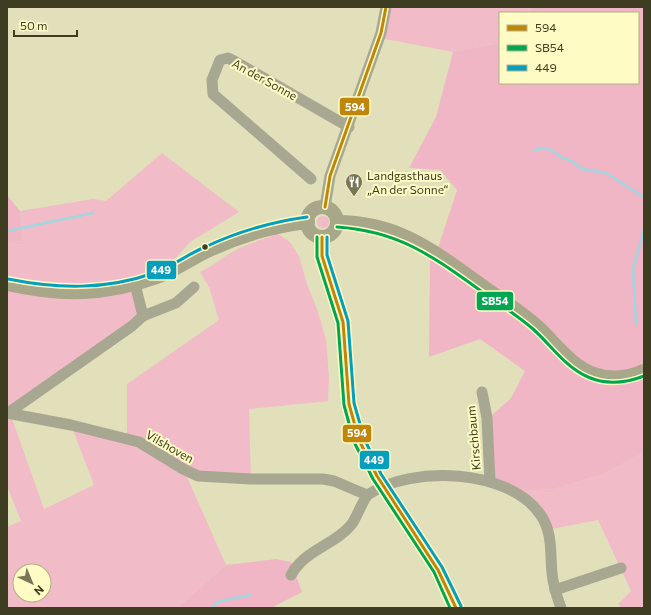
<svg xmlns="http://www.w3.org/2000/svg" width="651" height="615" viewBox="0 0 651 615" font-family="Commissioner,sans-serif">
	<rect width="100%" height="100%" fill="#e1e0ba"/>
	<g fill="#f1bbc8" fill-rule="evenodd">
		<path d="M385,7H531L530,13H500V43L453,52L380,38Z"/>
		<path d="M162,153L239,212L190,242L159,276L136,284L143,316L10,413L44,509L94,485L71,425L127,438V384L219,320L209,287L200,272C212,266 222,258 234,251C248,244 263,239 278,234L290,242L299,256L307,284L317,309L326,340L329,377L328,401L249,409L251,479L184,470L226,565L177,608H7V527L21,521L7,486V242L23,241L20,211L93,199L106,201ZM20,571H44V595H20Z"/>
		<circle cx="323" cy="222" r="6"/>
		<path d="M644,452V608H622L618,604L631,591L598,520L552,529L519,491L554,489L603,474Z"/>
	</g>
	<g fill="#f0b6c6">
		<path d="M531,7H644V452L603,474L554,489L519,491L493,477L491,416L511,398L525,371L480,339L429,357L430,260L438,248L457,190L440,170L409,168L436,117L453,52L500,43V83H638V13H530Z"/>
		<path d="M7,195L20,211L23,241L7,242Z"/>
		<path d="M276,559L291,562L302,592L271,608H177L226,565Z"/>
	</g>
	<g fill="none" stroke-linecap="round" stroke-linejoin="round">
		<g stroke="#a1d7e0" stroke-width="2.5">
			<path d="M534,150L547,148L563,158L572,161L582,169L606,173L644,197"/>
			<path d="M7,231L93,213"/>
			<path d="M636,324L633,268L644,230"/>
			<path d="M212,608L217,602L250,595"/>
		</g>
		<g stroke="#a8a791" stroke-width="11">
			<path d="M311,179L213,94L212,80L220,60L228,58L236,62L349,127"/>
			<path d="M325,207L330,176L381,33L386,7"/>
			<path d="M143,316L176,303L194,287"/>
			<path d="M482,392L487,418L490,481"/>
			<path d="M7,413L71,425L139,442L183,469L198,476L251,479H323L334,481L367,495"/>
			<path d="M8,413L132,326L143,316L135,284"/>
			<path d="M291,575C293,571 296,567 300,563C314,548 337,542 351,525C357,518 363,498 369,494C413,465 508,469 540,514C553,532 550,553 552,573C553,585 557,597 561,608"/>
			<path d="M555,590L621,568"/>
		</g>
		<g stroke="#a9a78a" stroke-width="14">
			<circle cx="322" cy="222" r="15"/>
			<path d="M337,222C396,222 431,249 477,282C497,297 519,310 538,327C553,341 565,358 583,369C602,380 624,380 644,371"/>
			<path d="M322,237V256L343,322L349,404L359,440L377,476L438,570L456,608"/>
			<path d="M7,284C61,296 104,296 157,277C173,271 188,261 203,253C236,237 271,226 308,222"/>
		</g>
		<defs>
			<g id="bus-1">
				<path d="M325,207L330,176L381,33L386,7"/>
				<path d="M322,237V256L343,322L349,404L359,440L377,476L438,570L456,608"/>
			</g>
			<g id="bus-2">
				<path d="M337,227C399,231 432,256 481,291C499,304 517,315 533,329C551,345 565,367 588,377C606,385 626,383 644,376"/>
				<path d="M317,237V257L338,323L344,405L354,442L373,479L434,572L450,608"/>
			</g>
			<g id="bus-3">
				<path d="M327,237V255L348,321L354,403L364,438L381,474L442,567L461,606"/>
				<path d="M8,279C58,289 106,290 154,273C172,267 186,255 203,248C236,232 271,222 307,217"/>
			</g>
		</defs>
		<use href="#bus-1" stroke="#fefcc4" stroke-width="6"/>
		<use href="#bus-2" stroke="#fefcc4" stroke-width="6"/>
		<use href="#bus-3" stroke="#fefcc4" stroke-width="6"/>
		<use href="#bus-1" stroke="#c0860a" stroke-width="3"/>
		<use href="#bus-2" stroke="#00a651" stroke-width="3"/>
		<use href="#bus-3" stroke="#069ebd" stroke-width="3"/>
	</g>
	<defs>
		<symbol id="restaurant-pin" viewBox="-11 -11 22 30"><path d="M0 17L-7.5 6A9.5 9.5 0 1 1 7.5 6Z" fill="#787657" stroke="#fefcc4"/><path d="M-5-6h1v4h1v-4h1v4h1v-4h1v5L-1.5 .5V6h-2V.5L-5-1ZM5-6V6H3V1.5H1.5Q1.5-4 5-6Z" fill="#fff"/></symbol>
	</defs>
	<g fill-rule="evenodd">
		<use href="#restaurant-pin" x="344" y="172" width="20" height="27"/>
	</g>
	<circle fill="#3f3d21" stroke="#fefcc4" stroke-width="1.5" cx="205" cy="247" r="3.5"/>
	<g text-anchor="middle" dominant-baseline="central" stroke-width="4" stroke-linejoin="round" paint-order="stroke">
		<g font-size="12" fill="#3f3d21" stroke="#fefcc4">
			<text transform="translate(265 79) rotate(29)">An der Sonne</text>
			<text transform="translate(473 438) rotate(-95)">Kirschbaum</text>
			<text transform="translate(170 446) rotate(30)">Vilshoven</text>
		</g>
		<g font-size="12" fill="#3f3d21" stroke="#fefcc4" text-anchor="start">
			<text x="367" y="175">Landgasthaus<tspan x="367" dy="14">„An der Sonne“</tspan></text>
		</g>
	</g>
	<g stroke="#fefcc4" stroke-width="1.5">
		<rect x="339" y="97" width="31" height="19" rx="4" fill="#c0860a"/>
		<rect x="146" y="260" width="31" height="20" rx="4" fill="#069ebd"/>
		<rect x="476" y="291" width="38" height="20" rx="4" fill="#00a651"/>
		<rect x="342" y="424" width="30" height="19" rx="4" fill="#c0860a"/>
		<rect x="359" y="450" width="31" height="20" rx="4" fill="#069ebd"/>
	</g>
	<g font-size="11" text-anchor="middle" font-weight="bold" fill="#fff">
		<text x="355" y="111">594</text>
		<text x="161" y="274">449</text>
		<text x="495" y="305">SB54</text>
		<text x="357" y="437">594</text>
		<text x="374" y="464">449</text>
	</g>
	<rect width="651" height="615" fill="none" stroke="#3f3d21" stroke-width="16"/>
	<rect x="499" y="12" width="140" height="72" fill="#fefcc4" stroke="#b2b083"/>
	<rect x="507" y="25" width="20" height="6" fill="#c0860a" stroke="#b2b083"/>
	<text x="535" y="32" font-size="12" fill="#3f3d21">594</text>
	<rect x="507" y="45" width="20" height="6" fill="#00a651" stroke="#b2b083"/>
	<text x="535" y="52" font-size="12" fill="#3f3d21">SB54</text>
	<rect x="507" y="65" width="20" height="6" fill="#069ebd" stroke="#b2b083"/>
	<text x="535" y="72" font-size="12" fill="#3f3d21">449</text>
	<g transform="translate(32 583) rotate(136)"><circle r="19" fill="#fefcc4" stroke="#b2b083"/>
	<path d="M0-3L7 15L0 10L-7 15Z" fill="#787657"/>
	<text y="-6" font-size="11" font-weight="bold" text-anchor="middle" fill="#3f3d21">N</text>
	</g>
	<path d="M14 30v6h63v-6" fill="none" stroke="#3f3d21" stroke-width="2"/>
	<text x="20" y="30" font-size="12" fill="#3f3d21" stroke="#fefcc4" stroke-width="3" paint-order="stroke">50 m</text>
</svg>
